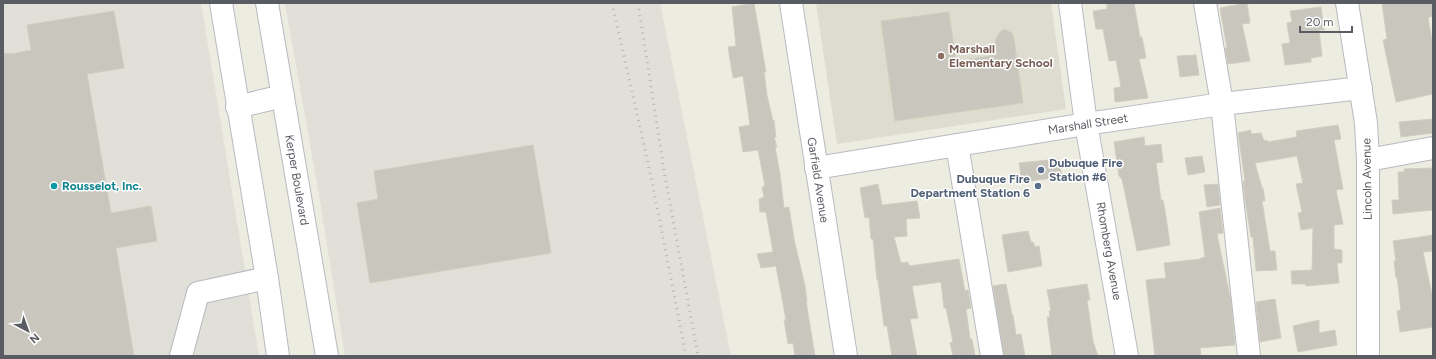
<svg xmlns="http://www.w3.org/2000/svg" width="1436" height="359" viewBox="0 0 1436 359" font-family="Figtree,sans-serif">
	<rect width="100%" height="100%" fill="#edece0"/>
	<g fill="#e0dfd8">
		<path d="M3,3H201L259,356H3Z"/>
		<path d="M285,3H660L731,356H345L319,195Z"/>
	</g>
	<path fill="#dddccf" d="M816,3H1051L1066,109L837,144Z"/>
	<g fill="#c8c6bd" stroke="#d1cfbe">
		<path d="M754,3L766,72H764L767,95L773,121L774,120L776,137H774L777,147H775L780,174L784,208L789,207L794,239L805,286L807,301H806L815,356H795L793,343L788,344L784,320H786L776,266L761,268L757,254L773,252L766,212H760L759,199L764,197L762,187L765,186L758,150L743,152L739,127L750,125L743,76L733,78L728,47L736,46L732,7Z"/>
		<path d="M1107,3H1134L1140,37H1142L1146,58L1139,59L1148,98L1115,102L1114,88L1121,87L1116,60L1109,61L1103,29H1096L1093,11L1107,9Z"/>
		<path d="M1247,3L1250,23L1242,24L1250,61L1228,64L1225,48H1227L1220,8Z"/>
		<path d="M1382,3H1433V16L1428,18L1433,46V94L1396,102L1383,40L1387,39Z"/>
		<path d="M1321,7L1324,30H1319L1322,56L1311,58V62L1285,65L1282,44L1290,43L1287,23L1292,22L1290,11Z"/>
		<path d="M114,11L124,68L87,74L111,213L151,206L157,241L116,248L134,356H3V53L12,54L31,50L27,25Z"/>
		<path d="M949,12L956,61L997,55L995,41L1000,32L1004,29L1012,33L1014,39L1023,103L895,121L881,21Z"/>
		<path d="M1196,55L1199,75L1180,77L1177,56Z"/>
		<path d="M1433,119V133L1401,137L1399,122Z"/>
		<path d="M1338,125L1341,139L1334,140L1343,189L1336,190L1343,224L1334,225V249L1342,250V263H1337L1339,283L1306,286L1305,284H1292L1291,271L1312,270L1313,228L1301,230L1298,213L1302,212L1296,184L1303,183L1297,156L1255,163L1262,188H1263L1265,201H1262L1270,251H1275L1277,270L1256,271L1253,237H1251L1245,200L1243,181H1245L1238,133L1251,130V134L1261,133L1264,141L1267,140V142L1297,137L1296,131Z"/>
		<path d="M1144,137L1145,146L1161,144L1163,162L1156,163L1161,200H1163L1165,210L1170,245L1137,251L1122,179L1119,176L1114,142Z"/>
		<path d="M533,145L551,253L370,283L357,203L378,199L374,171Z"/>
		<path d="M1202,156L1205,172L1188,175L1185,158Z"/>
		<path d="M1059,159L1062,177L1022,182L1019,163Z"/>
		<path d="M1433,168V210L1393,214L1392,200H1399L1398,172H1404V169Z"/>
		<path d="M878,184L882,205L917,201L920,218L906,219L907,236L894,237L901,263L908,262L909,266L959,259L965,291L968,290L971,308L966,309L970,339H972L975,356H953L950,343L953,342L946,308H944L941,282L912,286L918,318L910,319L917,356H892L887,326H884L878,280H877L873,239H871L869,217L865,218L860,188Z"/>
		<path d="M1218,184L1220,205L1207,207L1204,185Z"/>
		<path d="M1220,208L1223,233L1217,234L1231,301L1235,345L1200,348L1201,356H1155L1146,280L1166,278L1164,263L1201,259V258L1205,257L1199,212Z"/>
		<path d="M1028,231L1031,242H1033L1035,247L1039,246L1042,266L1008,272L1002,235Z"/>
		<path d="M1433,235V251L1423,252L1433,299V327L1400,332L1397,311L1401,310L1397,277L1396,278L1394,261H1396L1393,241Z"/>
		<path d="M1006,284L1012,315H1013L1016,335L1021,334L1025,356H1004L993,286Z"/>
		<path d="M1087,284L1090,300H1087L1093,341L1098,356H1052L1047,317H1050L1049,311H1051L1047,290Z"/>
		<path d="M1275,299L1281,338L1260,342L1256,302Z"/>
		<path d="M1319,320V333L1335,330L1337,345L1298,352L1293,326Z"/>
	</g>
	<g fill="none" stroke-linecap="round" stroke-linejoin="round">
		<defs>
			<g id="minor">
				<path d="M221,3L267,278L278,356"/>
				<path d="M267,3L327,356"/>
				<path d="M791,3L846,356"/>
				<path d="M1070,3L1086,124L1127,356"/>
				<path d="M1205,3L1222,104L1249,356"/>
				<path d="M1347,3L1366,123L1368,160V356"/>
				<path d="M237,107L283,96"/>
				<path d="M957,145L992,356"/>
				<path d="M1368,160L1433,148"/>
				<path d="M816,168L1086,124L1222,104L1361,88"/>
				<path d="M181,356L198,293L267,278"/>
			</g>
		</defs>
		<use href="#minor" stroke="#b8bac0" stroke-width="24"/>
		<use href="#minor" stroke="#fff" stroke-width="22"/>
		<g stroke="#b4b5b5" stroke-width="3" stroke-dasharray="1 5" stroke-linecap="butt">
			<path d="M612,3L652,181L686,356"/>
			<path d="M638,3L665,176L698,356"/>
		</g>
	</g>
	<circle fill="#8d6e63" stroke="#fff" stroke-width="1.5" cx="941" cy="56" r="4"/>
	<g fill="#5c6f8a" stroke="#fff" stroke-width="1.5">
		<circle cx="1041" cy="170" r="4"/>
		<circle cx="1038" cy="186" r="4"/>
	</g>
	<circle fill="#0f9aa8" stroke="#fff" stroke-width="1.5" cx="54" cy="186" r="4"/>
	<g text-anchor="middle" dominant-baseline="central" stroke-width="3" stroke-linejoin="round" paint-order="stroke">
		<g font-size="12" font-weight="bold" fill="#785e54" stroke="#fff" text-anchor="start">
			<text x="949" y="49">Marshall<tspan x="949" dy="14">Elementary School</tspan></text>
		</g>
		<g font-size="12" fill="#595c62" stroke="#fff">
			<text transform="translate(1088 124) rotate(-9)">Marshall Street</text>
			<text transform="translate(1367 179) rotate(-91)">Lincoln Avenue</text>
			<text transform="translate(297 180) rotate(80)">Kerper Boulevard</text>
			<text transform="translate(818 180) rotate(81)">Garfield Avenue</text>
			<text transform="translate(1109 251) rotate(80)">Rhomberg Avenue</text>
		</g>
		<g font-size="12" font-weight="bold" fill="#4e5e75" stroke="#fff" text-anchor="start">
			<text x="1049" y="163">Dubuque Fire<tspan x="1049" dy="14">Station #6</tspan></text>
			<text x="1030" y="179" text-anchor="end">Dubuque Fire<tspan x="1030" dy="14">Department Station 6</tspan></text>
		</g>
		<g font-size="12" font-weight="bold" fill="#0d838f" stroke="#fff" text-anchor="start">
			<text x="62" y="186">Rousselot, Inc.</text>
		</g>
	</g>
	<rect width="1436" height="359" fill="none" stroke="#595c62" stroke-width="8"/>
	<g transform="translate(28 331) rotate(139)" stroke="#ffffff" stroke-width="3" paint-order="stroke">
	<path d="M0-3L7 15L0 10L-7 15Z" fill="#595c62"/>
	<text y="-6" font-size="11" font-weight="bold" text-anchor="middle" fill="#595c62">N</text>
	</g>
	<path d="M1300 26v6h52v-6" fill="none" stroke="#595c62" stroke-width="2"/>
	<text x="1306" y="26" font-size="12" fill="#595c62" stroke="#ffffff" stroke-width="3" paint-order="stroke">20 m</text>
</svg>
